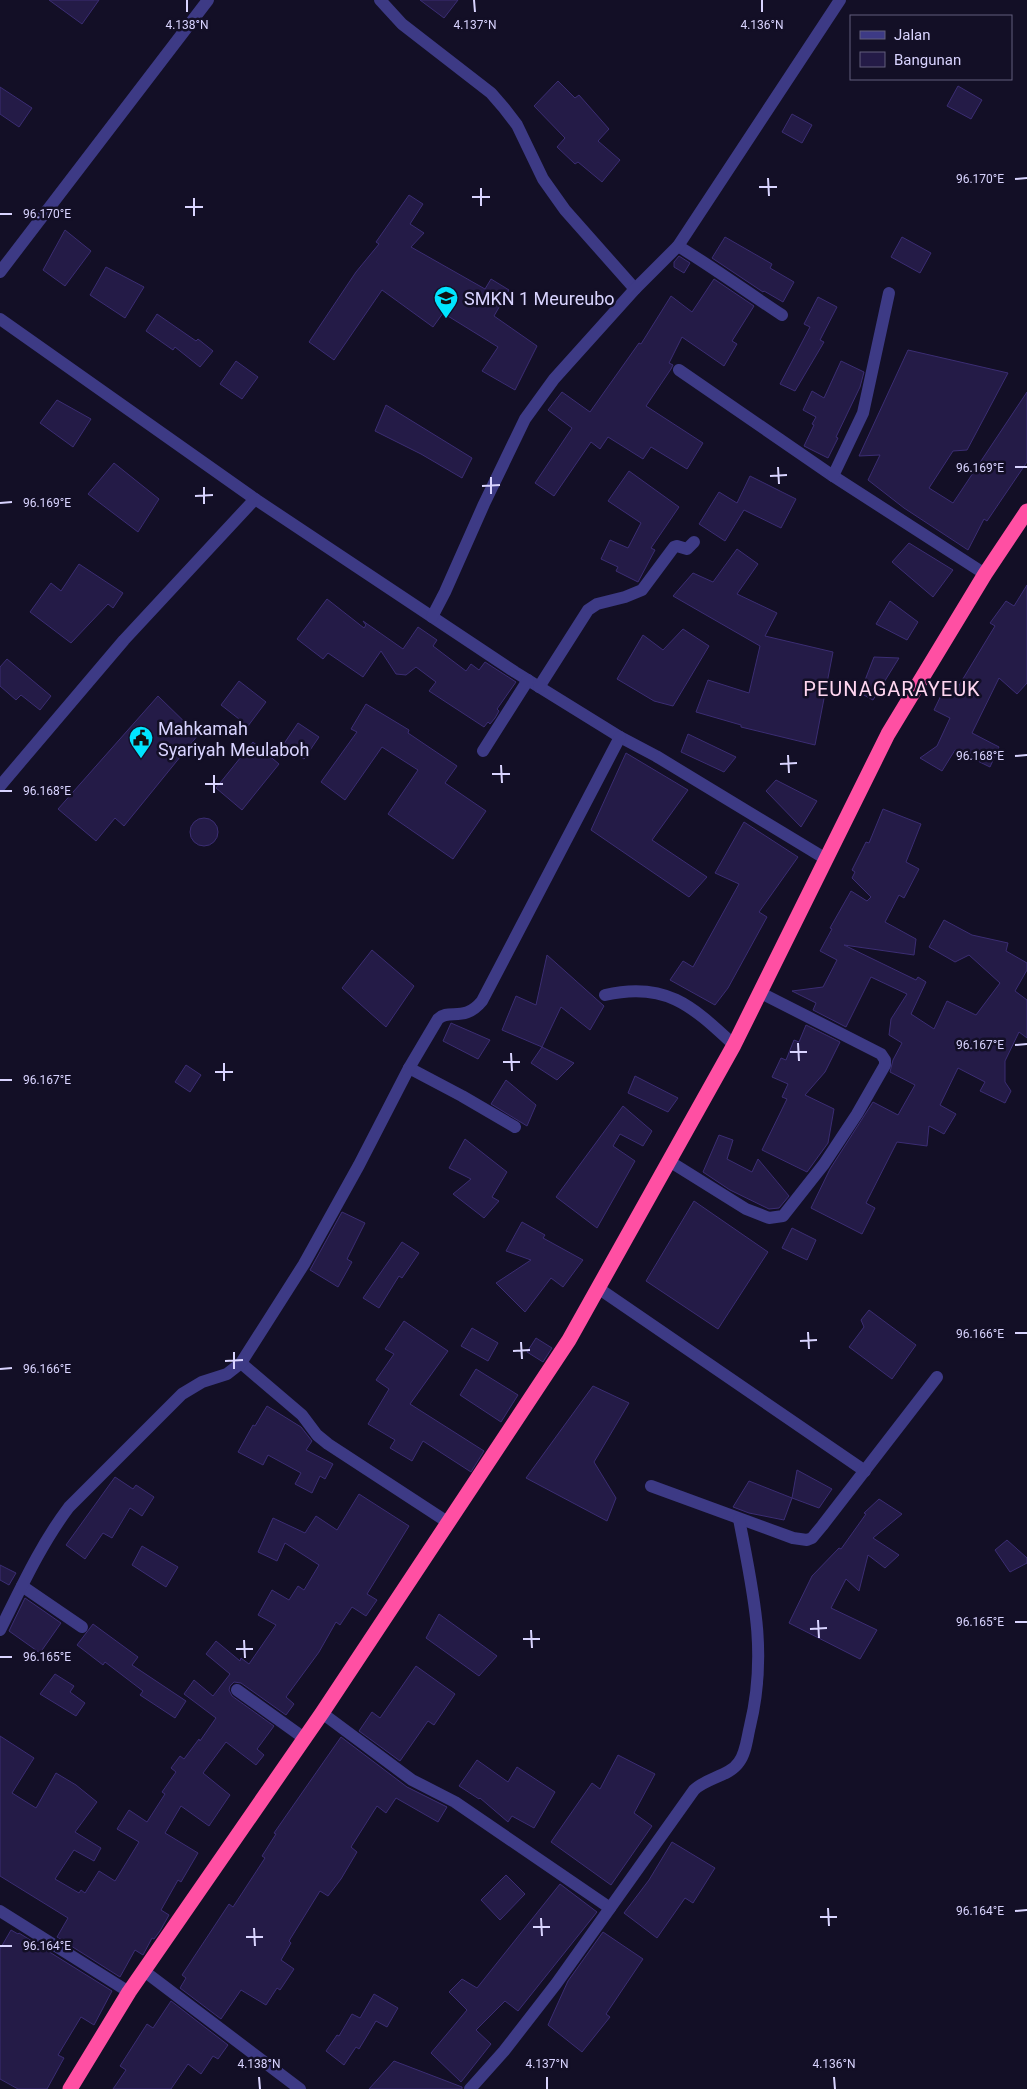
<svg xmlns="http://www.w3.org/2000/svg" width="1027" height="2089" viewBox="0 0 1027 2089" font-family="Roboto,sans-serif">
	<rect width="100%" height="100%" fill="#130f26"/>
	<g fill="#241b47" stroke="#3b2d73">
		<path d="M49,0H99L82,24Z"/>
		<path d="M420,0H458L444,18Z"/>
		<path d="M558,81L575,98L579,95L609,129L598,141L620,160L602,182L578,162L575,164L557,147L565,138L534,106Z"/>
		<path d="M958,86L982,100L971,119L947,106Z"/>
		<path d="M0,87L32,108L19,127L0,114Z"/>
		<path d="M792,114L812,125L802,143L782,132Z"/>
		<path d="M409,195L423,204L410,224L424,233L411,247L485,289L491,279L509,290L494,316L537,346L515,390L482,371L498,347L443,313L433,327L382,290L334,360L309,342L356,272L379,244L376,242Z"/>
		<path d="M65,230L91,251L65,286L43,270Z"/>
		<path d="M725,237L772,264L770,268L794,282L783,302L764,291L763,292L712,258Z"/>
		<path d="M902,237L931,253L920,273L891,257Z"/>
		<path d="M679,256L690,263L684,273L674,267V262Z"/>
		<path d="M106,267L144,287L125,318L90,295Z"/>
		<path d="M714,279L754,306L732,341L737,344L724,366L682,337L669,363L673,365L671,369L646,406L703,443L687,469L651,447L643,459L608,437L600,449L591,442L554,496L535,483L572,428L548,410L562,392L590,412L639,343L641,344L671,296L692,312Z"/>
		<path d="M818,297L837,307L820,340L824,342L795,391L780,384L810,327L804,324Z"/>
		<path d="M157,314L196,341L198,339L213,351L200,367L175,347L173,350L146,331Z"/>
		<path d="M908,350L1008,373L967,450L953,451L929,488L953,503L1027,392V462L987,521L984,519L968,550L904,508L868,480L880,455L859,456Z"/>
		<path d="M236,361L258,377L242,399L220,384Z"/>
		<path d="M841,361L864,372L860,387L836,437L838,438L828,458L804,446L814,425L812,424L816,417L803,410L812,391L824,398Z"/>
		<path d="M57,400L91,419L73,447L40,423Z"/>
		<path d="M386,405L472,458L462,478L421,454L375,431Z"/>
		<path d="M114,463L159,499L138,532L88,494Z"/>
		<path d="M629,471L679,507L651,548L655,550L638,582L616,571L618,567L601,559L610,540L628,548L641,523L608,501Z"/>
		<path d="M750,476L796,499L781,528L744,510L725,541L699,524L719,492L737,503Z"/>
		<path d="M909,543L953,570L933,597L892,562Z"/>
		<path d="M737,549L758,564L737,594L777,613L765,636L833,652L815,745L741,727V725L696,712L708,680L749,693L760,646L673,596L693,573L713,582Z"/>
		<path d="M79,564L123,593L113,608L108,604L71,643L30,612L51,583L61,591Z"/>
		<path d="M1027,585V683L1017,694L999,678L972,733L999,747L990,767L955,750L942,771L920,758L937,746L950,718L934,710L948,681L958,687L995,626L990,623L1006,601L1014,606Z"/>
		<path d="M327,599L364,628L366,625L363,621L403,649L418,627L437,640L433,646L466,671L471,664L479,670L485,662L516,682L497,709L499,711L495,718L490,724L488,722L484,727L429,691L436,682L416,667L406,675L396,674L381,651L363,677L328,653L323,659L297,639Z"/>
		<path d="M890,601L918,622L907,640L876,624Z"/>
		<path d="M683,629L709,646L673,706L654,701L617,679L643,635L663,650Z"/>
		<path d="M874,657L899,658L873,700L860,693Z"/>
		<path d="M7,659L51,696L40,710L21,695L16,700L0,686V667Z"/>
		<path d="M239,681L266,702L248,726L221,705Z"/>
		<path d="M158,696L198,735L124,826L115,818L96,841L58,809Z"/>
		<path d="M366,704L409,730L408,733L457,766L445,783L486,811L453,859L388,814L418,770L382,747L345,800L321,782L357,732L351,729Z"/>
		<path d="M298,723L319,737L304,759L283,745Z"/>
		<path d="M688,734L736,757L724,772L681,752Z"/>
		<path d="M253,742L279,764L242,810L216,788Z"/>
		<path d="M626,753L688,790L652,840L707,877L689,897L591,830Z"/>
		<path d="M776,780L817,801L801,827L766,791Z"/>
		<path d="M883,809L921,824L906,862L919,869L904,898L899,895L885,922L916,939L914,955L844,945L916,980L918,977L926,982L911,1014L934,1029L947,1001L976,1015L1000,983L969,955L955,962L929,947L944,920L972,935L1008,943L1006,951L1027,963V970L1015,991L1027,1000V1038L1019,1032L1005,1061V1082L1011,1091L1005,1103L980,1091L985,1082L958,1068L940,1105L956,1114L944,1134L929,1126L927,1146L897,1142L866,1203L875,1208L862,1234L811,1208L830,1169L873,1102L898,1115L915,1085L890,1072L893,1060L902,1043L889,1035L891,1019L907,994L871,977L846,1027L813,1010L816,1003L792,991L823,987L837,960L820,951L832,929L830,928L851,891L867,901L871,897L852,878L855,872L852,870L866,842L869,843Z"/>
		<circle cx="204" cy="832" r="14"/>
		<path d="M744,822L798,857L759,912L767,917L728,988L715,1005L670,980L683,961L693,967L739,884L715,873Z"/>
		<path d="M372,950L414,986L386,1027L342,988Z"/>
		<path d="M547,955L604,1006L590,1030L561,1007L542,1047L502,1030L516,996L536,1005Z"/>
		<path d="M451,1023L490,1040L478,1059L443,1041Z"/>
		<path d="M806,1025L840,1042L825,1072L805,1095L834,1109L828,1143L807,1172L762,1150L787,1099L782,1097L788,1084L772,1077L781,1058L786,1060L794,1040L799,1042Z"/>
		<path d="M542,1047L574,1063L557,1080L531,1063Z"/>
		<path d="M186,1065L201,1075L190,1092L175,1082Z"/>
		<path d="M635,1076L678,1098L668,1112L628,1093Z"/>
		<path d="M506,1080L536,1105L527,1126L491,1104Z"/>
		<path d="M623,1106L652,1131L643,1146L620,1134L613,1146L635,1161L597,1228L556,1197Z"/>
		<path d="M719,1135L733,1140L727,1159L752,1172L758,1159L789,1196L779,1208L769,1209L730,1190L703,1172Z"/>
		<path d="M465,1139L507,1172L492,1197L499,1201L484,1218L453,1194L471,1179L449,1168Z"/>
		<path d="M694,1201L768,1252L718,1329L646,1281Z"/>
		<path d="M342,1212L365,1223L347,1259L352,1262L338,1287L310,1270Z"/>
		<path d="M522,1222L545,1235L543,1238L583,1260L563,1287L551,1278L525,1312L496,1283L531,1260L506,1251Z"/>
		<path d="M792,1228L816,1240L807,1260L782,1248Z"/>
		<path d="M402,1242L419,1253L402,1278L399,1276L379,1308L363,1298Z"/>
		<path d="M869,1310L916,1345L892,1379L849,1347L864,1327L861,1320Z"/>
		<path d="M404,1321L448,1351L410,1404L484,1451L471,1472L423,1441L412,1461L390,1448L395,1440L368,1424L389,1389L376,1380L394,1354L385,1349Z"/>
		<path d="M472,1328L498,1343L488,1361L461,1346Z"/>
		<path d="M536,1338L552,1348L543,1362L527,1352Z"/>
		<path d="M476,1369L518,1395L501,1422L460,1395Z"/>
		<path d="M593,1386L629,1403L594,1462L616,1498L607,1521L526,1478Z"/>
		<path d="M267,1406L301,1427L312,1441L306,1450L333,1464L325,1479L320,1476L312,1493L295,1484L301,1473L268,1455L263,1465L238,1452L253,1425L255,1426Z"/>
		<path d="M797,1470L832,1489L819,1508L792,1498Z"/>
		<path d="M115,1477L133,1489L136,1485L154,1497L142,1516L130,1508L112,1538L103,1533L85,1559L66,1545Z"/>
		<path d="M749,1481L792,1498L784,1520L749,1513L733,1507Z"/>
		<path d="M359,1494L409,1526L367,1594L377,1600L366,1616L352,1607L340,1625L336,1622L319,1652L286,1697L294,1704L286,1715L241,1683L234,1682L230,1686L229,1690L232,1696L274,1726L257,1749L264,1755L256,1765L226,1742L203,1773L230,1795L209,1826L181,1806L165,1833L198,1853L181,1882L178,1880L161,1910L169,1915L160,1931L154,1939L152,1938L143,1955L135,1950L120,1977L57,1937L68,1918L0,1876V1736L34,1758L12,1793L36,1808L56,1773L76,1785L97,1802L75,1832L101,1848L94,1861L74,1850L55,1879L79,1893L81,1890L85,1893L99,1871L115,1881L139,1842L117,1829L129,1810L147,1822L165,1794L162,1792L176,1772L171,1768L180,1756L184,1759L199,1739L200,1741L216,1718L184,1694L194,1680L213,1696L230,1674L206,1654L216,1641L240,1661L241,1658L249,1664L276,1625L258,1615L272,1590L289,1600L298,1586L304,1590L319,1565L285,1543L277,1561L258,1552L273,1518L305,1533L316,1516L337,1530Z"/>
		<path d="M879,1499L902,1514L873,1538L899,1555L885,1568L868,1555L859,1591L846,1579L831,1608L877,1630L860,1659L789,1623L812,1576L839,1548L841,1549L866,1514L864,1513Z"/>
		<path d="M1007,1540L1027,1558V1563L1010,1572L995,1550Z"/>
		<path d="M142,1546L178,1567L166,1587L132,1565Z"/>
		<path d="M0,1565L16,1573L9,1585L0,1580Z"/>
		<path d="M25,1598L61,1623L40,1653L9,1631Z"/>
		<path d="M439,1614L497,1656L479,1676L426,1638Z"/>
		<path d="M93,1624L138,1657L132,1665L186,1701L175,1718L140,1695L143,1691L105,1662L103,1665L77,1645Z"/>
		<path d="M416,1666L455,1694L434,1725L428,1721L400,1761L359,1731L372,1712L380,1718Z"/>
		<path d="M55,1674L74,1686L70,1692L85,1703L76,1716L40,1694Z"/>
		<path d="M341,1737L407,1787L447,1807L438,1822L396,1798L386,1813L377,1806L351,1847L357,1852L341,1879L328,1896L320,1891L289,1941L291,1943L281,1960L294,1969L280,1990L277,1988L266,2005L241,1990L221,2019L180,1988L186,1978L182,1975L229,1904L233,1907L265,1858L262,1856L276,1834L274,1833Z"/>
		<path d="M618,1755L655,1774L634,1813L652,1826L611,1885L551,1842L592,1783L600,1789Z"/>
		<path d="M477,1760L508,1782L517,1767L555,1792L534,1828L512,1816L508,1822L480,1798L479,1799L459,1786Z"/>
		<path d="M672,1842L715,1868L693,1903L685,1898L657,1938L624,1913L649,1880Z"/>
		<path d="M506,1875L525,1894L500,1920L481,1900Z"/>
		<path d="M560,1884L597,1912L518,2011L505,2001L476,2030L491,2044L461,2082L431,2053L467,2010L449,1992L462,1979L477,1988Z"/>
		<path d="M11,1930L18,1934L19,1933L112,1991L94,2025L81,2017L58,2055L64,2058L47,2089H18L0,2079V1949Z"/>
		<path d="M603,1932L643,1959L606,2014L610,2017L582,2052L548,2025L568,1981Z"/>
		<path d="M374,1994L398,2008L387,2027L376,2021L359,2049L356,2047L344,2065L326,2051L337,2035L339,2036L352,2014L360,2018Z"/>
		<path d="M171,2001L228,2045L218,2059L213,2056L201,2074L188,2064L171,2089H113L126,2070L120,2066L147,2024L153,2028Z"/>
		<path d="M394,2061L462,2087V2089H369Z"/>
	</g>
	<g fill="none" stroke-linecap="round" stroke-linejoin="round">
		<g stroke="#3d3a85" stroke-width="12">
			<path d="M380,0L402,24L491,93L504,108L517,125L543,179L565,210L635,289"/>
			<path d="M678,246C714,268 747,292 782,315"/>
			<path d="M0,272L208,0"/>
			<path d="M0,319L255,499L515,672L620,737L656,756L826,859"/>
			<path d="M679,370L833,476L985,574"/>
			<path d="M833,476L863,413L889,293"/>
			<path d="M432,617L445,592L484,504L525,419L554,379L635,289L678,246L840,0"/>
			<path d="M539,687L588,610L597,604L625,597L642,590L674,547L677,546L687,549L694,542"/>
			<path d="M483,751L528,680"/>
			<path d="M0,786L124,640L255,499"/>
			<path d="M605,995C666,981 692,1006 734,1045"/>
			<path d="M409,1068L462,1096L515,1127"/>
			<path d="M669,1161L746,1209L769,1218L783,1216L824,1164L857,1114L885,1065V1060L881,1054L761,993"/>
			<path d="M598,1288L865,1471"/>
			<path d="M241,1363L302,1415L317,1435L328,1444L449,1523"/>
			<path d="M651,1486L793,1538L807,1540L812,1538L822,1526L937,1377"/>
			<path d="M22,1586L82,1627"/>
			<path d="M0,1630C21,1588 41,1544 69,1507L182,1394L202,1382L227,1374L241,1363L304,1264L359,1165L409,1068L438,1019C449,1008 464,1023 482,1001L620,737"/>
			<path d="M237,1690L304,1738"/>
			<path d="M322,1713L412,1780L455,1802L610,1908"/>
			<path d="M0,1911L129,1992"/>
			<path d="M144,1971L300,2089"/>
			<path d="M470,2089L504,2051L556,1984L694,1790C706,1778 730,1776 739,1762C746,1753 747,1738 750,1726C768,1652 753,1592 739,1519"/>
		</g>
		<path stroke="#ff4fa3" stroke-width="15" d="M70,2089L129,1992L322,1713L569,1340L734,1045L888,734L985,574L1027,511"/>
	</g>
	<path fill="none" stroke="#d9d4ff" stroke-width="2" d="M187,0V12M474,0L475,12M762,0V12M768,178L769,196M1015,179L1027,178M759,187H777M481,188V206M472,197H490M194,198V216M185,207H203M0,214H12M778,467L779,484M1015,467H1027M770,476L787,475M491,477V494M482,486L500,485M204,487V504M195,496L213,495M0,503L12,502M788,755L789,773M1015,756L1027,755M780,764L797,763M501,765L502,783M492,774H510M214,775V793M205,784H223M0,791H12M798,1043L799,1061M1015,1045L1027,1044M790,1052H807M511,1053L512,1071M503,1062H520M224,1063V1081M215,1072H233M0,1080H12M808,1332L809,1349M1015,1333H1027M800,1341L817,1340M521,1342L522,1359M513,1351L530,1350M234,1352V1369M225,1361L243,1360M0,1369L12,1368M818,1620L819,1638M1015,1622H1027M810,1629L827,1628M531,1630L532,1648M523,1639H540M244,1640L245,1658M236,1649H253M0,1657H12M828,1908L829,1926M1015,1911L1027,1910M820,1917H837M541,1918L542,1936M533,1927H550M254,1928L255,1946M246,1937H263M0,1946H12M259,2077L260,2089M547,2077V2089M834,2077L835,2089"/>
	<defs>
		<symbol id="school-pin" viewBox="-11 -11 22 30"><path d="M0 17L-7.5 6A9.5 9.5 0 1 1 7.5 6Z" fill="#00e5ff" stroke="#130f26"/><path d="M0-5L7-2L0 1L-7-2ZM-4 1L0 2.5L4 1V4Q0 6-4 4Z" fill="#111"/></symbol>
		<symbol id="civic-pin" viewBox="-11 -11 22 30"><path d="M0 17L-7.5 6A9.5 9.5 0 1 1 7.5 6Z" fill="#00e5ff" stroke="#130f26"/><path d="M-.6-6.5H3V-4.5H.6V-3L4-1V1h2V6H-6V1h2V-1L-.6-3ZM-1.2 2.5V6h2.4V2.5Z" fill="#111"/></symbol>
	</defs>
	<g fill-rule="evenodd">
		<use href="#school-pin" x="432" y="284" width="28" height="38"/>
		<use href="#civic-pin" x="127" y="724" width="28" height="38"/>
	</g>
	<g text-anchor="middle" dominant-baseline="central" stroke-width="5" stroke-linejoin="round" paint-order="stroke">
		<g font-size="18" fill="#d9d4ff" stroke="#130f26" text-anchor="start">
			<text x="464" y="298">SMKN 1 Meureubo</text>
			<text x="158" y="728">Mahkamah<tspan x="158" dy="21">Syariyah Meulaboh</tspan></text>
		</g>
		<g font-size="20" letter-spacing="1" fill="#ffd6f0" stroke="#130f26">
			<text x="892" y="689">PEUNAGARAYEUK</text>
		</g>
	</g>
	<g font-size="12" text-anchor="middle" fill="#d9d4ff" stroke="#130f26" stroke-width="5" stroke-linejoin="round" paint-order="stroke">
		<text x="187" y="29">4.138°N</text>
		<text x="475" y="29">4.137°N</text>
		<text x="762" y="29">4.136°N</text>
		<text x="980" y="183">96.170°E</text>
		<text x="47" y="218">96.170°E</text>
		<text x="980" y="472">96.169°E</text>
		<text x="47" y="507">96.169°E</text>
		<text x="980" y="760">96.168°E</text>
		<text x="47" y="795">96.168°E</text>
		<text x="980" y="1049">96.167°E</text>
		<text x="47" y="1084">96.167°E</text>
		<text x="980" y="1338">96.166°E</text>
		<text x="47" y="1373">96.166°E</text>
		<text x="980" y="1626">96.165°E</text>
		<text x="47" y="1661">96.165°E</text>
		<text x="980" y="1915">96.164°E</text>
		<text x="47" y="1950">96.164°E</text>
		<text x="259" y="2068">4.138°N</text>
		<text x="547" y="2068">4.137°N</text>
		<text x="834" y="2068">4.136°N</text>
	</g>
	<rect x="850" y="15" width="162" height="65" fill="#130f26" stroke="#625e7d"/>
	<rect x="860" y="31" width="25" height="8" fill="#3d3a85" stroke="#625e7d"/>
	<text x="894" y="40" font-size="15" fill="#d9d4ff">Jalan</text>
	<rect x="860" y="52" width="25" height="15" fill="#241b47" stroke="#625e7d"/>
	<text x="894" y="65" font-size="15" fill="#d9d4ff">Bangunan</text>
</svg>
